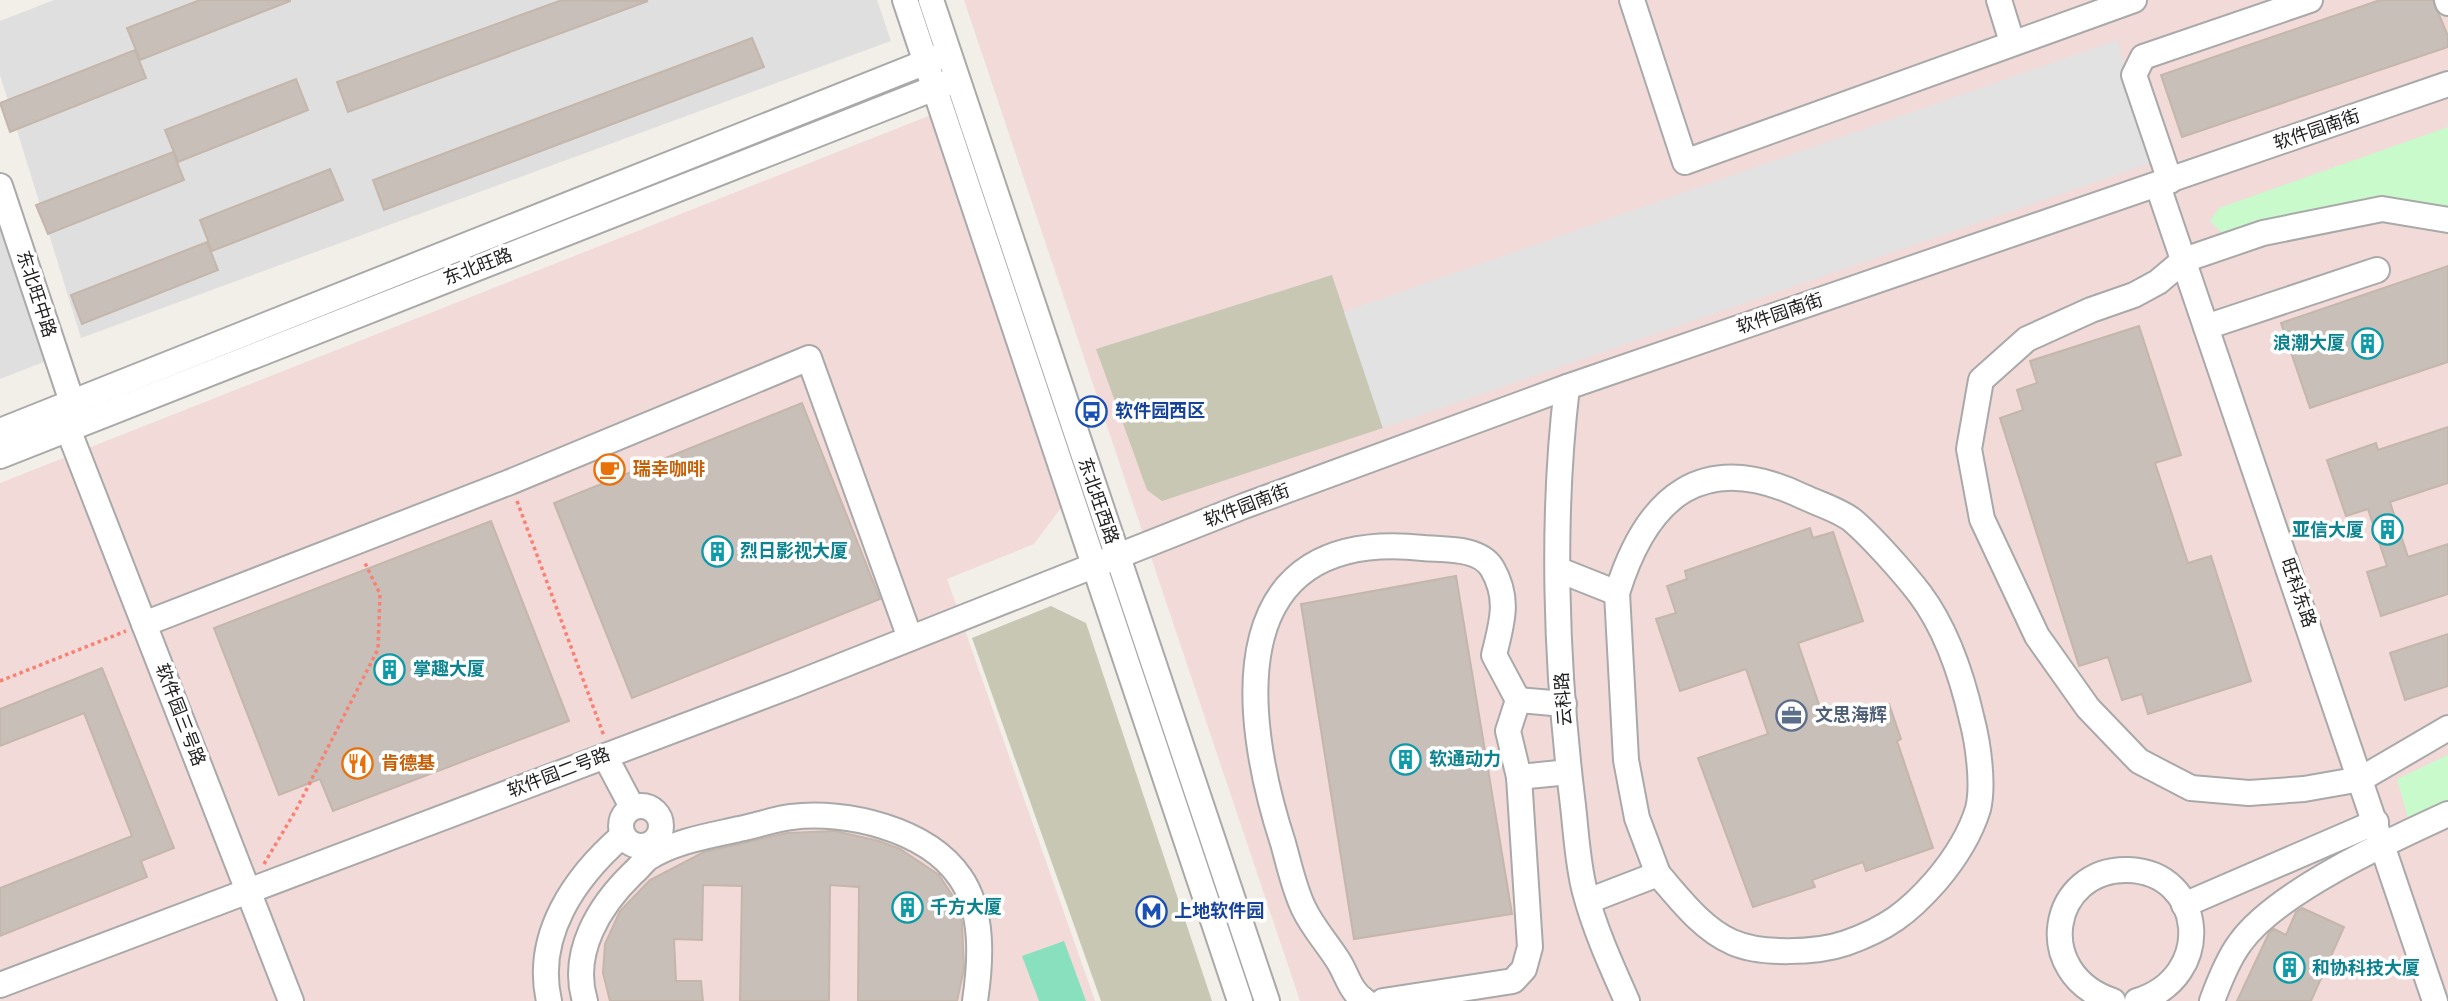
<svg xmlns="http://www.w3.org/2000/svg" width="2448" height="1001" viewBox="0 0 2448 1001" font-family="'Source Sans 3','Noto Sans SC',sans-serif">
	<rect width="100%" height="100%" fill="#f2efe9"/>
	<g fill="#e0dfdf">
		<path d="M54,0H877L891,41L81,338L0,75V21Z"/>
		<path d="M0,223L46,361L0,379Z"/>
	</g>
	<g fill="#f2dad9">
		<path d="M964,0H2448V1001H1300Z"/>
		<path d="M936,113L1066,501L1034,544L947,579L1095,1001H0V483Z"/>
	</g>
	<g fill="#c7c7b4">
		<path d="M1332,275L1383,428L1162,501L1147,490L1096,349Z"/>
		<path d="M1051,606L1086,623L1212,1001H1101L972,638Z"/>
	</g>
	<g fill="#c8facc">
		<path d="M2448,127V209C2373,185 2295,214 2222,233L2210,221L2219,208Z"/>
		<path d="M2448,755V800L2408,818L2397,779Z"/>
	</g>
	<path fill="#88e0be" d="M1064,941L1086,1001H1039L1022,956Z"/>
	<path fill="#e2e2e2" d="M2117,40L2154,162L1383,428L1344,312Z"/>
	<g fill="#c7bfb8" stroke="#c4b6ab" stroke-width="2">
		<path d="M200,0H290V1L140,60L127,28Z"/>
		<path d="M562,0L648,1L348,112L337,82Z"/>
		<path d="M2380,0H2433L2448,36V47L2182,137L2161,75Z"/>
		<path d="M752,38L764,67L384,210L373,180Z"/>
		<path d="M135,50L146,78L10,132L0,103Z"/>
		<path d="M296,79L308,110L178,162L165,130Z"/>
		<path d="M173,152L184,180L48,234L36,205Z"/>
		<path d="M330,169L343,200L212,251L200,220Z"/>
		<path d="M207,242L218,270L82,324L71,295Z"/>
		<path d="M2448,266V362L2310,408L2281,323Z"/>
		<path d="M2139,326L2181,455L2155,463L2188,563L2211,556L2251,681L2148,714L2142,694L2122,700L2108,657L2079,666L2000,418L2023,410L2017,390L2037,383L2030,361Z"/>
		<path d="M802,403L880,599L632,698L554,503Z"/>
		<path d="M2448,427V483L2390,502L2408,557L2448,544V594L2381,616L2367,572L2387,566L2368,509L2346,516L2327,460L2376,443L2378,450Z"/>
		<path d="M491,521L569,721L333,811L320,779L279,795L214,628Z"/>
		<path d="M1810,528L1813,538L1833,532L1863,621L1798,643L1826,725L1889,704L1901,739L1897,741L1933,848L1866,871L1863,862L1812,880L1815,887L1753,907L1698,758L1768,734L1746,669L1680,691L1656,619L1676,613L1667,586L1687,579L1685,571Z"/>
		<path d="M1456,576L1512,914L1354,939L1301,604Z"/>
		<path d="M2448,634V686L2405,700L2390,653Z"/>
		<path d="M102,668L174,848L141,861L147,877L0,936V888L132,836L84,713L0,746V709Z"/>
		<path d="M835,831L879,841L900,849L939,875L952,895L962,923L964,969L957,1001H858L859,887L830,885L829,1001H740L742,886L703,885L702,940L674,939L676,981H701L703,1001H610L603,973L605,944L620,911L650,880L704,852L787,833Z"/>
		<path d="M2302,908L2344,927L2311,1001H2237L2269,933L2274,929L2286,935L2296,912Z"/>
	</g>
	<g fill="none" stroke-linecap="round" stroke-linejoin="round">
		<defs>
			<g id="minor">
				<path d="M905,0L1240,1001"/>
				<path d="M931,0L1267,1001"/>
				<path d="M1632,0L1685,162L2134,0"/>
				<path d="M1999,0L2012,42"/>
				<path d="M2447,0L2448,3"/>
				<path d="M2170,181L2134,75L2143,57L2310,0"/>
				<path d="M0,186L72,402L70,418"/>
				<path d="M2158,186L2435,1001"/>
				<path d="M2448,220L2382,209L2263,233L2184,260L2158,282L2134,295L2091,310L2027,339L1981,380L1969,449L1982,519L2037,636L2088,708L2139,761L2191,788L2249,793L2304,789L2361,779L2448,728"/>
				<path d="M2206,327L2377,270"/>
				<path d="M1567,387C1551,519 1556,665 1572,797C1576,828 1577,862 1585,892C1595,930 1611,965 1627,1001"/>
				<path d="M68,429L291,1001"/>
				<path d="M0,431L941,56"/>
				<path d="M0,456L950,82"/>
				<path d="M1559,570L1617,593C1647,496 1703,448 1804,497C1819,504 1839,510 1852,520C1871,536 1904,573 1920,594C1947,630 1962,676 1972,720C1978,743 1984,785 1978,809C1970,835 1953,861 1936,881C1908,913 1886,929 1846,943C1817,953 1760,955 1732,942C1702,929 1679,898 1658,874L1588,901"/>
				<path d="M1617,593L1626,760L1637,818L1658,874"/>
				<path d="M144,624L510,482L809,358L910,638"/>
				<path d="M1518,700L1564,704"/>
				<path d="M605,756L632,807"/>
				<path d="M1519,777L1569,772"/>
				<circle cx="641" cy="826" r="20"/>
				<path d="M2184,905L2376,822"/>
				<path d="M0,985L793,685L1244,506L1567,387L2448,84"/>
				<path d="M549,1001C534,935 575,877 622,836"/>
				<path d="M585,1001C570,952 600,905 633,873C638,869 643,862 648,858C675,841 709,836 739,829C756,826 774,819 791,817C846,810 927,829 960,877C984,911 981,961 975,1001"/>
				<path d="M1365,1001C1350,991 1348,977 1339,962C1328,944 1313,928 1304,909C1294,889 1289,864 1283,843C1239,708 1224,527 1423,548C1445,550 1479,547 1492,568C1510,599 1502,622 1494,655L1518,700L1508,731L1519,777L1530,947L1524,969L1513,981L1383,1001"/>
				<path d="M2113,1001C2030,973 2051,868 2128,870C2205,872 2216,977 2137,1001"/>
				<path d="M2212,1001C2219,982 2228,959 2240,943C2276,892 2391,840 2448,814"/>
			</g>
		</defs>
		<use href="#minor" stroke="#a9a9a9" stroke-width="28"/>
		<g stroke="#fa8072" stroke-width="3.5" stroke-dasharray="3.5 3.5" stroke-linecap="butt">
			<path d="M517,501L604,736"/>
			<path d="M0,681L126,631"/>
			<path d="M264,864L296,810L378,649L380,594L364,561"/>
		</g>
		<use href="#minor" stroke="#fff" stroke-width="24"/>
	</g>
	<defs>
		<symbol id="building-ring" viewBox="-11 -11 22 22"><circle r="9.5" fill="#fff" stroke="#0f9aa8" stroke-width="1.5"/><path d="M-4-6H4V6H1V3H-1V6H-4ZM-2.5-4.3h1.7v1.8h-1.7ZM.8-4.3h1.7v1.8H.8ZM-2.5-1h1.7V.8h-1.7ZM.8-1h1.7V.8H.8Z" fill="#0f9aa8"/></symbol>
		<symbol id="bus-ring" viewBox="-11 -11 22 22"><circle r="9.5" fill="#fff" stroke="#1a4fb4" stroke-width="1.5"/><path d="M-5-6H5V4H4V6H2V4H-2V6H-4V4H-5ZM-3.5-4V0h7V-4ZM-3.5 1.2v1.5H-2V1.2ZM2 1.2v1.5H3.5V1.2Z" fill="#1a4fb4"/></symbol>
		<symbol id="cafe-ring" viewBox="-11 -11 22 22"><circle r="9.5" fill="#fff" stroke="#e8710a" stroke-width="1.5"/><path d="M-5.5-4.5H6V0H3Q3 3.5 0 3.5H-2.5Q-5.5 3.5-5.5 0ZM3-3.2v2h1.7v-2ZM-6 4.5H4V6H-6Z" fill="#e8710a"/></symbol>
		<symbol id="office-ring" viewBox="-11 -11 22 22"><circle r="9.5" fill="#fff" stroke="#5c6f8a" stroke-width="1.5"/><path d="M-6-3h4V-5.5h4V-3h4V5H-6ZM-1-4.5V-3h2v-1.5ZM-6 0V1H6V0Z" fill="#5c6f8a"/></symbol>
		<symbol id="restaurant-ring" viewBox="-11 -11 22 22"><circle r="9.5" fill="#fff" stroke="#e8710a" stroke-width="1.5"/><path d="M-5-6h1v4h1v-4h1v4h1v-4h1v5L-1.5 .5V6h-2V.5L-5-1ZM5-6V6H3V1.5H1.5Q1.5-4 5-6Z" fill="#e8710a"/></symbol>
		<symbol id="metro-ring" viewBox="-11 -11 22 22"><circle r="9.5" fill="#fff" stroke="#1a4fb4" stroke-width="1.5"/><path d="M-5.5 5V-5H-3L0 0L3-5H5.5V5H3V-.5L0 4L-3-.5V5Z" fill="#1a4fb4"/></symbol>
	</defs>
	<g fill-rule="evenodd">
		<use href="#building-ring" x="2350" y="326" width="35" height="35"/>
		<use href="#bus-ring" x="1074" y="394" width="35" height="35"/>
		<use href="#cafe-ring" x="592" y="452" width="35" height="35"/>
		<use href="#building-ring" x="2370" y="512" width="35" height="35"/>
		<use href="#building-ring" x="700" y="534" width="35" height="35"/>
		<use href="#building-ring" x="372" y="652" width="35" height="35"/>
		<use href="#office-ring" x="1774" y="698" width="35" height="35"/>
		<use href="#building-ring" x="1388" y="742" width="35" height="35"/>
		<use href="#restaurant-ring" x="340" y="746" width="35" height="35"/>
		<use href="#building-ring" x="890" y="890" width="35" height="35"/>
		<use href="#metro-ring" x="1134" y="894" width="35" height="35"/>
		<use href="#building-ring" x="2272" y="950" width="35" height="35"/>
	</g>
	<g text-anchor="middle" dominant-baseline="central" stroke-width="7" stroke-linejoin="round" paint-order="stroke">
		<g font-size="18" fill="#222" stroke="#fff">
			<text transform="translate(2317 130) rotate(-19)">软件园南街</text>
			<text transform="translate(478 267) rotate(-21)">东北旺路</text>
			<text transform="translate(36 294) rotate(72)">东北旺中路</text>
			<text transform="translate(1780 314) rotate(-19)">软件园南街</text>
			<text transform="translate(1098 501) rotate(71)">东北旺西路</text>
			<text transform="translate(1247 506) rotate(-21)">软件园南街</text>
			<text transform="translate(2298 593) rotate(71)">旺科东路</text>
			<text transform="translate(1564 699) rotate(-94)">云科路</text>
			<text transform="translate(180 715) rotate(69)">软件园三号路</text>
			<text transform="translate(559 773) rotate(-21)">软件园二号路</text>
		</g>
		<g font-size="18" font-weight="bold" fill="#0d838f" stroke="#fff" text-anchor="start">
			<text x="2345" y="343" text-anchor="end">浪潮大厦</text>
			<text x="2364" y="530" text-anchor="end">亚信大厦</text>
			<text x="740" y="551">烈日影视大厦</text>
			<text x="413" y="669">掌趣大厦</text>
			<text x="1429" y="759">软通动力</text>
			<text x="930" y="907">千方大厦</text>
			<text x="2312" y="968">和协科技大厦</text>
		</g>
		<g font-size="18" font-weight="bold" fill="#164399" stroke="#fff" text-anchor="start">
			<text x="1115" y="411">软件园西区</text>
			<text x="1174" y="911">上地软件园</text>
		</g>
		<g font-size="18" font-weight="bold" fill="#c56008" stroke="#fff" text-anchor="start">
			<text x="633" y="469">瑞幸咖啡</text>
			<text x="381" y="763">肯德基</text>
		</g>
		<g font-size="18" font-weight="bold" fill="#4e5e75" stroke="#fff" text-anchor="start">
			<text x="1815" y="715">文思海辉</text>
		</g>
	</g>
</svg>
